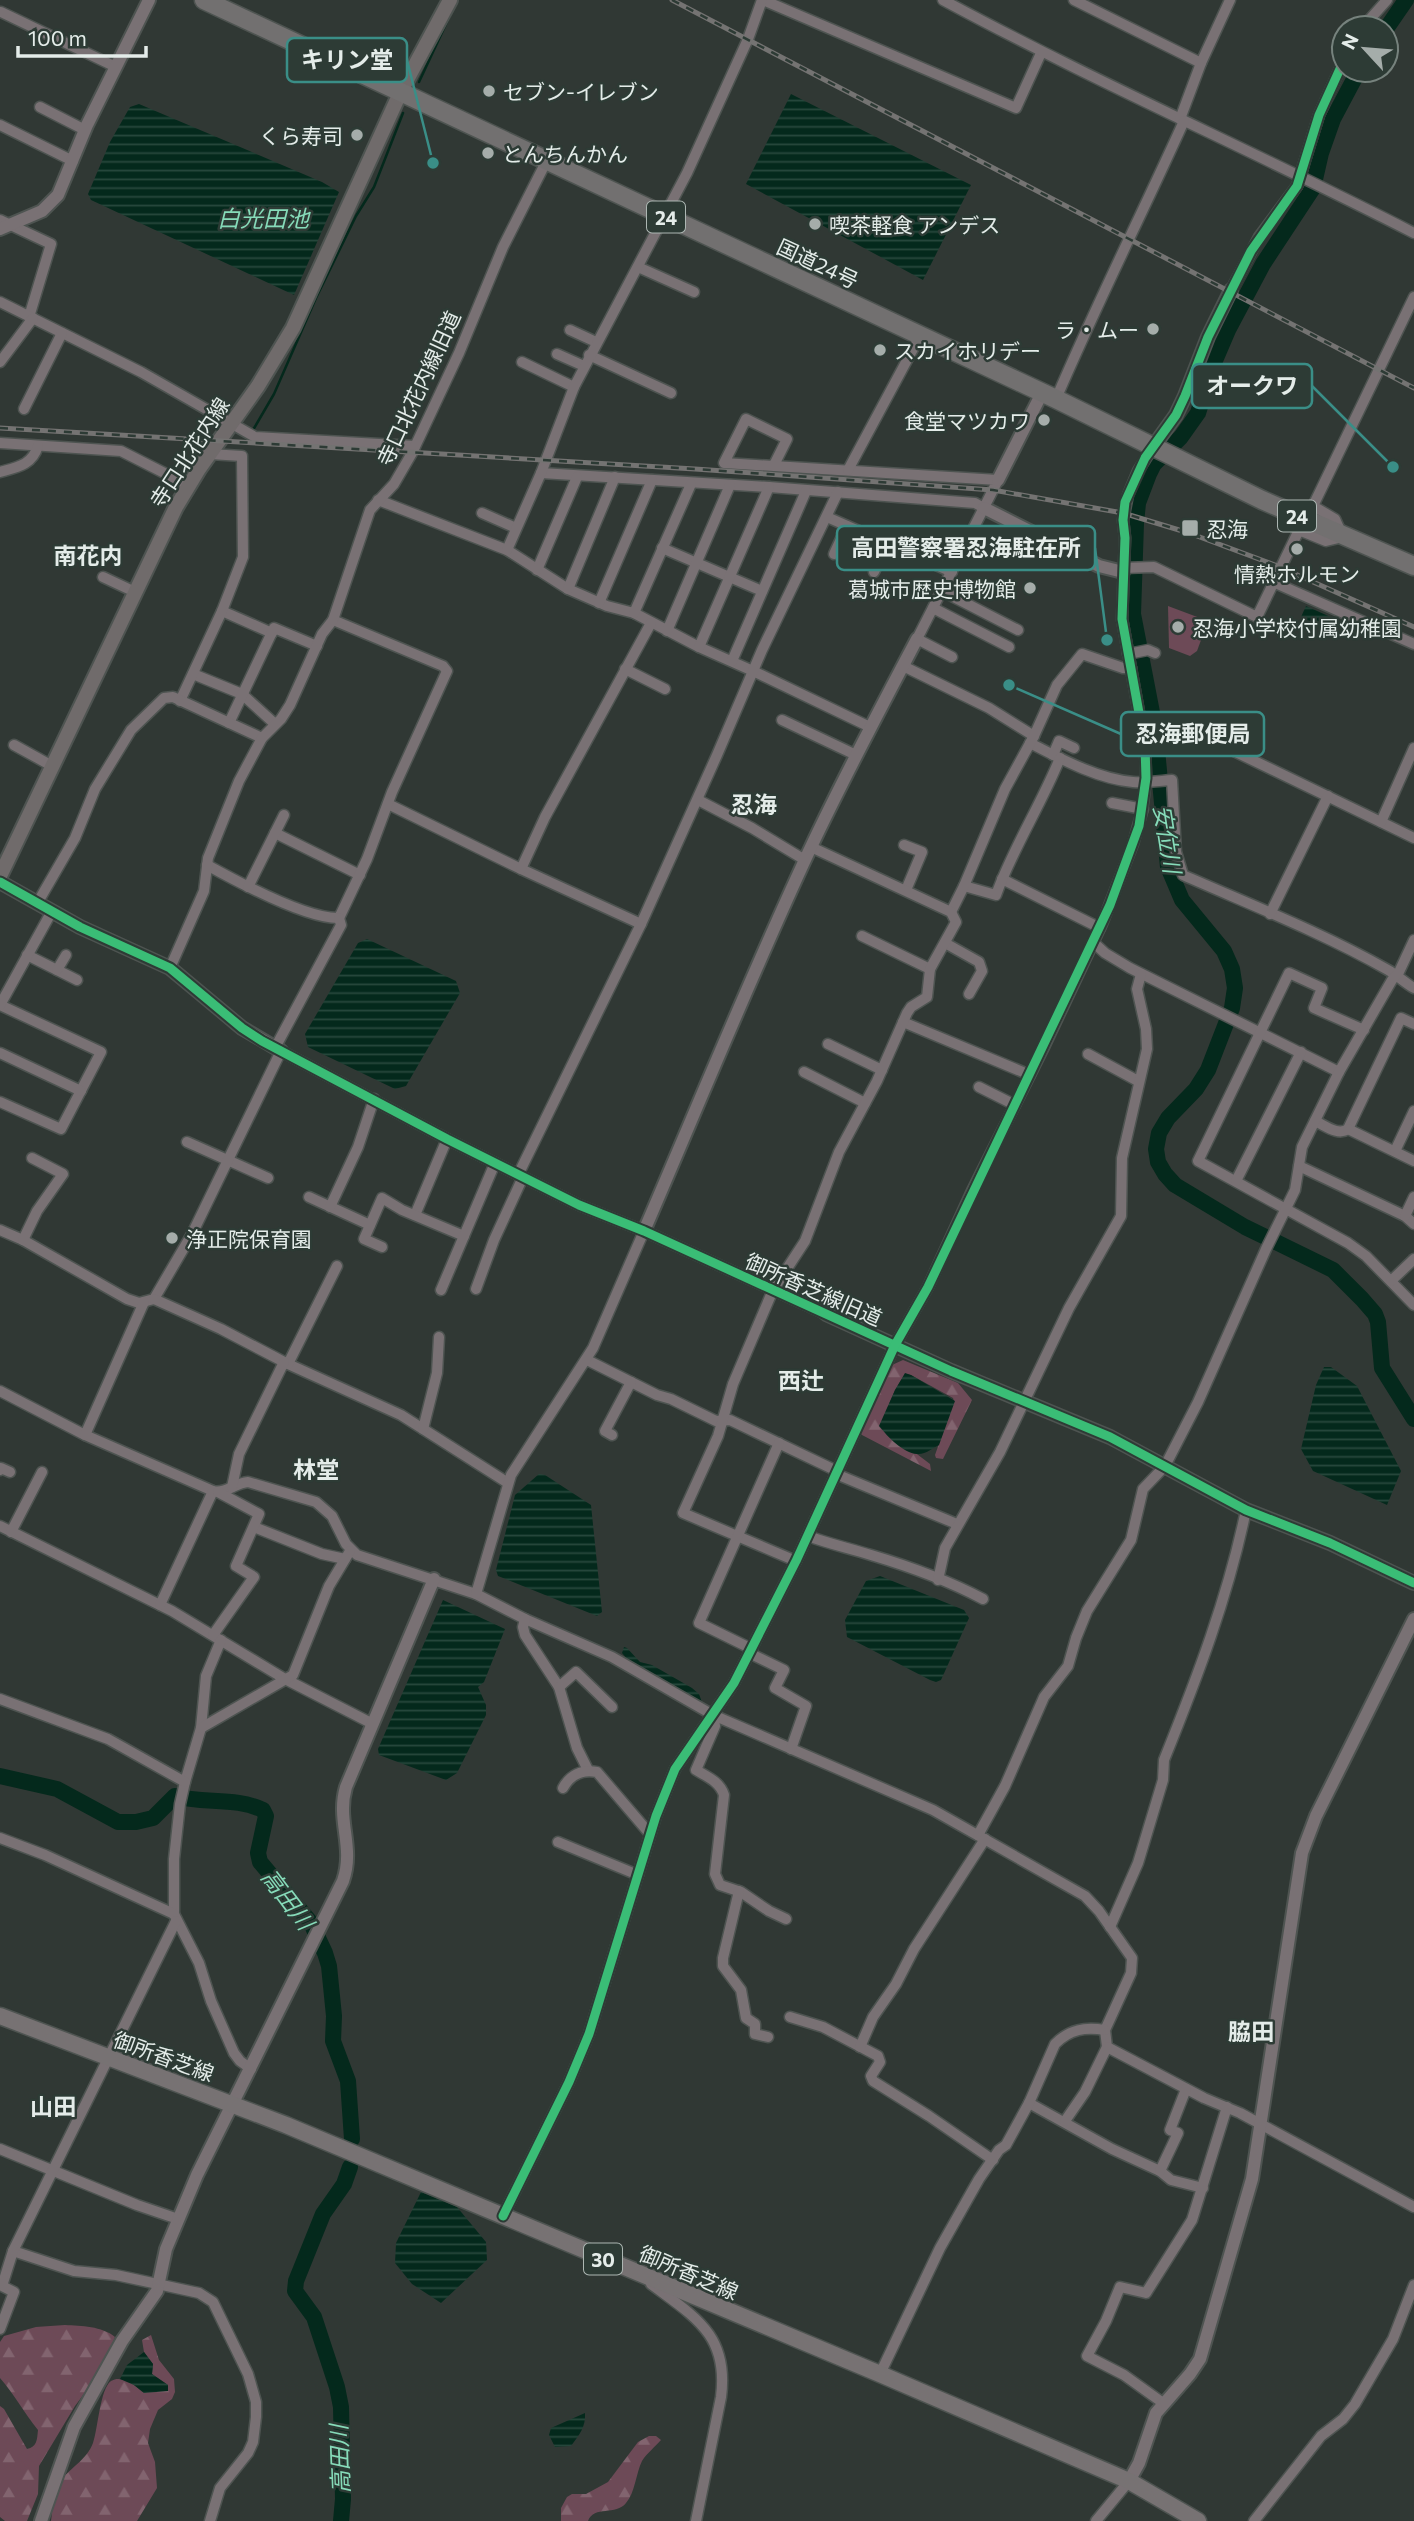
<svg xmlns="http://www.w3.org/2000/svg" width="1414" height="2521" viewBox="0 0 1414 2521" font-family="Commissioner,'Noto Sans JP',sans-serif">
	<defs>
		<pattern id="forest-firs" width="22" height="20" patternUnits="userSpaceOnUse" patternTransform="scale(1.75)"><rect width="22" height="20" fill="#6d4a57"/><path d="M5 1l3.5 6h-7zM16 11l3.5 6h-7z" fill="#82646f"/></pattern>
		<pattern id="water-rules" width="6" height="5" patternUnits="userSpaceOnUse" patternTransform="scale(1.75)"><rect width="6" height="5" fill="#04291c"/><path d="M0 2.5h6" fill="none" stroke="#28483d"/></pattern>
	</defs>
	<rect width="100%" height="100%" fill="#303834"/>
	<g fill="url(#forest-firs)">
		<path d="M903,1360L958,1383L972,1400L943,1459L936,1458L935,1455L954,1401L953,1398L911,1375L905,1374L895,1390L880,1426L930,1464L931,1471L862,1435L860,1433L892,1365Z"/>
		<path d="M65,2325C81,2326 102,2326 115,2337L101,2371L75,2406L39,2466L38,2494L27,2521H5L0,2517V2406L4,2409L27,2449C37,2447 37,2440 38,2430C24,2413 15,2395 0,2378V2342L4,2336L36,2327Z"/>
		<path d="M151,2335L159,2360L174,2379L175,2392L172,2399L158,2410L150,2429L148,2443L155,2462L157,2488L137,2521H51C53,2510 52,2492 58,2484C68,2469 87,2460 93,2443C98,2429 100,2389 111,2381C122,2374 136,2386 144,2393L168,2385L152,2374L153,2364L144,2352L142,2340Z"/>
		<path d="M649,2436H656L661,2440C655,2447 647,2453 642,2461C636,2473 635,2493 626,2503C616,2516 594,2505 588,2521H561V2508L567,2497L572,2494H586L608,2482L638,2442Z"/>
	</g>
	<path fill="#6d4a57" d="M1168,606L1208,621L1197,651L1190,656L1169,648Z"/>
	<g fill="url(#water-rules)">
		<path d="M791,94L971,185L923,280L746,184Z"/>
		<path d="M139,104L322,182L339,192L294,295L91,200L88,194L110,142L130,107Z"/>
		<path d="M1306,606L1335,619L1329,630L1301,617Z"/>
		<path d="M367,939L456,981L460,993L406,1086L395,1089L308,1047L305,1034L358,943Z"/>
		<path d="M1324,1367H1331L1357,1386L1401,1471L1387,1505L1313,1471L1301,1449L1316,1385Z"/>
		<path d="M905,1373L911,1375L955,1401L939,1445C933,1448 925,1455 917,1454C903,1453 888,1437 879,1426L895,1390Z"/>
		<path d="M539,1474L545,1475L591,1505L602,1612L597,1616L498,1576L496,1570L515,1495Z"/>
		<path d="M880,1576L964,1610L969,1618L941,1680L936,1682L930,1680L847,1637L845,1620L866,1581Z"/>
		<path d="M443,1600L505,1629L484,1682L478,1687L486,1705V1715L457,1773L446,1780L379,1755L378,1749Z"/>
		<path d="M624,1647L627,1648L640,1662L652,1665L692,1688L699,1694L703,1705L628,1660L622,1653Z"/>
		<path d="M421,2192L457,2207L486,2242L487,2260L441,2303L412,2284L395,2263L396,2243Z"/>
		<path d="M144,2352L153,2364L152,2374L168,2385V2391L144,2393L134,2385L120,2379L127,2365Z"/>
		<path d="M585,2413C586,2427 579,2435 571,2446L555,2447L549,2435L551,2428Z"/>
	</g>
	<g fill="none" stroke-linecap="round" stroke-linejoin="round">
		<g stroke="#04291c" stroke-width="2.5">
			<path d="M419,82L453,9"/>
			<path d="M253,430L274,394L316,298L356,216L374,187L403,113"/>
		</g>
		<g stroke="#04291c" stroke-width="16">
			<path d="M1386,29L1406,0"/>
			<path d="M1359,70L1333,119L1321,153L1313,188L1263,264L1228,330L1213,365L1198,413L1181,437L1154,464L1149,474L1138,503L1136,523L1133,614L1155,728L1168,867L1182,900L1224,951L1232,969L1235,988L1232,1008L1208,1070L1196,1089L1168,1118L1159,1133L1156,1149L1158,1162L1165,1174L1175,1185L1245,1227L1333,1270L1362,1299L1375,1314L1378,1322L1382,1368L1414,1419"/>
			<path d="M0,1776L57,1789L118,1822H136L153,1818L175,1796C203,1804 236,1797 263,1810L266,1816L258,1853L260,1862L311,1923L325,1953L329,1966L334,2016L333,2041L348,2081L352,2139"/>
			<path d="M341,2521L343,2499L341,2407L337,2387L314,2317L295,2291L296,2281L323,2214L344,2184L350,2167"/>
		</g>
		<defs>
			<g id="minor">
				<path d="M763,0L1016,108L1041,53"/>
				<path d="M943,0C1097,83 1258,153 1414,233"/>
				<path d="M1074,0L1201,63"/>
				<path d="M1,12L116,67"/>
				<path d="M1362,28L1387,0"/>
				<path d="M40,107L85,130"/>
				<path d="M1180,119L1201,63L1230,0"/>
				<path d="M0,125L73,161"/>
				<path d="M0,220L51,244L29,317"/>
				<path d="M638,267L694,292"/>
				<path d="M1231,290L1259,237L1297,186L1319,115L1344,60"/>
				<path d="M0,302L141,372L255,437L415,446"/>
				<path d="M570,330L596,342"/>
				<path d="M557,354L584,366"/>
				<path d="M589,355L671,393"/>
				<path d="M0,362L33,318"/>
				<path d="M522,362L574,387"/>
				<path d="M1056,399C1096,305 1142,214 1184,121"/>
				<path d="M24,409L62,333"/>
				<path d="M0,443L121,451L188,485"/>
				<path d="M774,465L787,439L746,419L724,463L998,480L917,639L952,657"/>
				<path d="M848,470L920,336"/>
				<path d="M0,472C18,467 32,465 38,446"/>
				<path d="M541,473L769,487L975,503L984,508"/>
				<path d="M378,500L507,550L568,589L607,606L634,613L699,647L753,671L870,727"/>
				<path d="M482,513L516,528"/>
				<path d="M827,517L952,572"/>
				<path d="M662,548L762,591"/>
				<path d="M507,550L541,473L574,387L687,173L748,39L762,0"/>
				<path d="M834,554L847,526"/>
				<path d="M1123,568L1154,567L1257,617L1299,530L1326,541L1343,537L1335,519L1313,506L1414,297"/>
				<path d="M537,570L577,477"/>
				<path d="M874,572L887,544"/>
				<path d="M103,577L135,592"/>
				<path d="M1273,582L1414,644"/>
				<path d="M568,589L615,477"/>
				<path d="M942,591L1018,630"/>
				<path d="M599,603L652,480"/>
				<path d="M933,608L1009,647"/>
				<path d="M222,611L272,633"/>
				<path d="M634,613L691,484"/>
				<path d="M667,631L730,485"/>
				<path d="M699,647L769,487"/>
				<path d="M1128,654L1148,650L1155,653"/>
				<path d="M732,661L806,491"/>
				<path d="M903,666L989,708L1034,736"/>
				<path d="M625,669L665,689"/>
				<path d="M193,674L242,694L275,724"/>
				<path d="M180,701L222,611L243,557L242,456L210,454"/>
				<path d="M1140,717L1213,741L1414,838"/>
				<path d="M782,720L856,755"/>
				<path d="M229,723L274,628L317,646"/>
				<path d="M1030,743C1061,759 1098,779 1133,782C1146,783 1159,781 1172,780L1176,852L1183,875C1251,905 1323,933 1388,970C1397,975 1405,983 1414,988"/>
				<path d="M14,745L52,766"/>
				<path d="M1053,755L1059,741L1074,748"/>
				<path d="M698,800L752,828L805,860"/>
				<path d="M1112,803L1143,809"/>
				<path d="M388,804L521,869L641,924"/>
				<path d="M1381,822L1414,748"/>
				<path d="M275,833L360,875"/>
				<path d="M904,845L922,852L906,890"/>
				<path d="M207,865C236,881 307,919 339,918L367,859L392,792L447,671L443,666L333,620"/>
				<path d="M521,869L545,817L651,623"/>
				<path d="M1002,879L1100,928"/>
				<path d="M964,886L996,895C1013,848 1041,805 1060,758"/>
				<path d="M248,887L284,815"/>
				<path d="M38,902L75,838L95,789L131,730L164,698L173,697L262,738"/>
				<path d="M951,912L964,886L1005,789L1034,736L1057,685L1082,654L1123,668H1131"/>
				<path d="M1270,914L1328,796"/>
				<path d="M862,936L930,969"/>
				<path d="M1093,942L1105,953L1130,968L1339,1072"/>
				<path d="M945,943L979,962L982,971L969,994"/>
				<path d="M27,955L77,980"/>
				<path d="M170,968L204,891L208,858L239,781L262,738L281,719L290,705L322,634L333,620L370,510L394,484L412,453L459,353L503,247L546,162"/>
				<path d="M57,970L66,955"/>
				<path d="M0,1005L101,1052L61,1129L0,1102"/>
				<path d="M0,1005L52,911"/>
				<path d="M903,1022L1030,1075"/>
				<path d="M1364,1030L1314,1008L1322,988L1289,973L1198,1161L1348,1243L1366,1256L1414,1305"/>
				<path d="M828,1044L882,1070"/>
				<path d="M275,1048L341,925L339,918"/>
				<path d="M0,1053L81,1091"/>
				<path d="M1088,1054L1138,1081"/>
				<path d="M804,1072L865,1103"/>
				<path d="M979,1087L1015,1105"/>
				<path d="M1315,1121C1326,1126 1338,1136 1348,1129L1401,1018L1414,1024"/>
				<path d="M1348,1129L1414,1161"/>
				<path d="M187,1142L268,1178"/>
				<path d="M1395,1151L1414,1111"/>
				<path d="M1299,1166L1405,1216L1414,1224"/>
				<path d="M518,1175L641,924L717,755L762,650L838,492"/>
				<path d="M1236,1181L1301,1052"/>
				<path d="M309,1197L370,1225"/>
				<path d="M330,1207L358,1147L374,1099"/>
				<path d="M415,1215L447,1139"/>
				<path d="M1405,1216L1414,1197"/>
				<path d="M0,1230L23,1240L127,1299L139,1303L154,1299L192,1234L281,1051L447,1139L579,1205L644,1231L826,1314"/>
				<path d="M23,1240L37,1211L63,1174L32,1158"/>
				<path d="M382,1247L364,1239L382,1198L402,1210L464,1236"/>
				<path d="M1391,1281L1414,1259"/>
				<path d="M476,1289L494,1240L523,1177"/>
				<path d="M441,1290L495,1163"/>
				<path d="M154,1299L221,1329L288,1364L401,1415L508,1483"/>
				<path d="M587,1360L657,1395L671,1399L716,1421L730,1420L837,1471"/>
				<path d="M288,1364L337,1266"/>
				<path d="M0,1391L85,1435L213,1491C226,1494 235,1483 248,1482L316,1502L332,1516L346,1544L357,1555L476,1594L525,1619L612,1657L713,1715L933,1810L1085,1896L1099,1911L1132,1958L1131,1973L1105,2030L1107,2047L1204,2098L1240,2113L1414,2207"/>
				<path d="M423,1429L437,1373L439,1337"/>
				<path d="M85,1435L144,1302"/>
				<path d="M612,1435L605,1431L631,1382"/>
				<path d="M0,1470L1,1468L10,1472"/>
				<path d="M836,1474L957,1524"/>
				<path d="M232,1487L239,1454L284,1362"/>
				<path d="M0,1526L172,1611L285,1679L371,1723"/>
				<path d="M254,1527L322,1554L345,1559"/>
				<path d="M11,1532L42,1472"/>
				<path d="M808,1536C829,1544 849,1548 871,1555C908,1566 949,1581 983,1599"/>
				<path d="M796,1561L683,1513L718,1436L733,1384L773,1290L805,1241L839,1152L877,1081L907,1013L911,1007L927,997L930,969L956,922L951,912L811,847"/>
				<path d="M938,1580L945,1548L1000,1452L1069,1308L1121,1216L1122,1158L1147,1049L1146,1029L1137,989L1141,974"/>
				<path d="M476,1594L511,1475L593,1348L644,1231"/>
				<path d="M160,1605L213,1491"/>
				<path d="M525,1619L523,1627L525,1635L559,1687L577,1748L588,1770"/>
				<path d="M213,1635L254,1577L236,1566L259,1514L218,1492"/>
				<path d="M221,1640L206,1676L201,1728L185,1782L180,1804L174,1859V1914L199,1963L211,2001L234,2053L240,2061L251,2069"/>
				<path d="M752,1649L699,1623L779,1443"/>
				<path d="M749,1653L784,1670L775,1688L806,1706L791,1749"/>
				<path d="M559,1687L576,1672L612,1707"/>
				<path d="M0,1699L108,1739L185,1782"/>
				<path d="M713,1715L715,1726L696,1770C708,1777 720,1782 724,1795L715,1874L720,1885L741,1892L769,1911L786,1919"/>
				<path d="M201,1728L293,1675L329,1586L350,1551"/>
				<path d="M563,1788C570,1775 582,1769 597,1772L650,1834"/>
				<path d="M978,1835L1005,1786L1044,1697L1068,1666L1076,1638L1087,1611L1131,1540L1143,1489L1165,1466L1198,1402L1266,1249L1295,1190L1302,1147L1339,1072L1392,980L1399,972L1414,940"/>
				<path d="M0,1838L45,1855L174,1914"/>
				<path d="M558,1842L638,1875"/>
				<path d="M739,1891L723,1958V1966L741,1990L746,2018L755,2024V2034L768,2037"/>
				<path d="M1110,1927L1138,1863L1163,1780L1164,1760C1197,1678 1228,1597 1246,1510"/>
				<path d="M790,2017L823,2027L878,2056L880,2062L871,2076L873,2081L929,2116L993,2160"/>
				<path d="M860,2047L873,2017L896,1984L914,1949L985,1839"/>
				<path d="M1029,2103L1112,2149L1160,2171L1171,2180L1203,2188"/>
				<path d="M1065,2121L1085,2092L1107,2047"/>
				<path d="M0,2149L137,2205L178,2219"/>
				<path d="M1160,2171L1178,2133L1170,2130L1186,2089"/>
				<path d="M503,2216L569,2082L589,2034L656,1816L675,1769L734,1683L796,1561L895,1345L928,1287L972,1191L1045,1045L1102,924L1133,844L1142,812L1146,778L1145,746L1122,619L1125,538L1123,520L1128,495L1138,471L1153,447"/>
				<path d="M13,2251L74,2271L116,2275L199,2293L213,2302L248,2374L256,2402V2417L253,2442L248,2453L220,2488L210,2521"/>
				<path d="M651,2284C695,2317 729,2335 721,2397L696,2521"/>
				<path d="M0,2329L14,2292L2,2286L13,2251L176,1921"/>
				<path d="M880,2374L940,2248L979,2179L999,2150L1006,2145L1029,2103L1055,2044C1070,2029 1085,2027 1105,2030"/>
				<path d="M1163,2403L1124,2375L1087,2356L1106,2321L1120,2287L1146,2293L1192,2220L1227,2107"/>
				<path d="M1096,2521L1129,2481"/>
				<path d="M1254,2521L1321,2436L1343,2419L1355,2404L1393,2339L1414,2285"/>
			</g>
			<g id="tertiary">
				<path d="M0,229L42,211L58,195L87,125L149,0"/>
				<path d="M1153,447L1176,415L1185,396L1208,337L1231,290"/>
				<path d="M998,480L1042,393"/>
				<path d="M984,508L1099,566L1123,572"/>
				<path d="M0,882L80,927L170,968L242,1028L281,1051"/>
				<path d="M644,1231C697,1108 748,983 804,862C839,786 878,713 917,639"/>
				<path d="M826,1314L951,1371L1110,1437L1246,1510L1330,1543L1414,1583"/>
				<path d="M1129,2481L1139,2463L1156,2413L1190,2374L1200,2359L1252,2179L1302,1853L1316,1816L1414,1619"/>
				<path d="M41,2521L74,2427L122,2341L157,2291L166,2249L197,2175L343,1881C355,1846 336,1821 346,1787L434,1579"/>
			</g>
			<path id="secondary" d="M0,876L176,507L199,469L258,386L293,328L401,91L450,0"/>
			<path id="primary" d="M0,2016L286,2125L880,2374L1129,2481L1198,2521"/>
			<path id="trunk" d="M204,0L1056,399L1262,500L1414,566"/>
		</defs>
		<use href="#minor" stroke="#4e5451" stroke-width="13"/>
		<use href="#tertiary" stroke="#4e5451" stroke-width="16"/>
		<use href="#secondary" stroke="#4e5451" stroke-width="18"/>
		<use href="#primary" stroke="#4e5451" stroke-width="19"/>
		<use href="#trunk" stroke="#4e5451" stroke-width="21"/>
		<use href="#minor" stroke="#797174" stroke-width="10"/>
		<use href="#tertiary" stroke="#797174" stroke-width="12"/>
		<use href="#secondary" stroke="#706b6b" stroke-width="14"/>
		<use href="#primary" stroke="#777273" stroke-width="16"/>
		<use href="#trunk" stroke="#727070" stroke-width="18"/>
		<defs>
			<g id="rail">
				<path d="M672,0L1414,388"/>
				<path d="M0,428L695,469L993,490L1123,513L1189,533L1275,565L1414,627"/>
			</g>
		</defs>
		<use href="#rail" stroke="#747372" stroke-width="5"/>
		<use href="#rail" stroke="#2d3b35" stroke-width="2.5" stroke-dasharray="8" stroke-linecap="butt"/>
		<defs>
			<g id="cycleway">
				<path d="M0,882L80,927L170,968L242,1028L262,1041L447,1139L579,1205L644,1231L951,1371L1110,1437L1246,1510L1330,1543L1414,1583"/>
				<path d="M503,2216L569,2082L589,2034L656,1816L675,1769L734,1683L796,1561L895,1345L928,1287L1110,905L1139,826L1146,778L1145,746L1122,619L1125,538L1123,520L1125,502L1145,458L1176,415L1185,396L1208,337L1251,251L1297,186L1319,115L1344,60"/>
			</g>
		</defs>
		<use href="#cycleway" stroke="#2d3b35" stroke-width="13"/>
		<use href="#cycleway" stroke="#3abd76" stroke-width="9"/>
	</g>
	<g fill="#a5adaa" stroke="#2d3b35" stroke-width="2.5">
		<circle cx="489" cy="91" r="7"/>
		<circle cx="357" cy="135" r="7"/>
		<circle cx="488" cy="153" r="7"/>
		<circle cx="815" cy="224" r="7"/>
		<circle cx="1153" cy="329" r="7"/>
		<circle cx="880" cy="350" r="7"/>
		<circle cx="1044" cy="420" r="7"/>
		<rect x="1181" y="519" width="18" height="18" rx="3.5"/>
		<circle cx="1297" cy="549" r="7"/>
		<circle cx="1030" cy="588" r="7"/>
		<circle cx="1178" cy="627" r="7"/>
		<circle cx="172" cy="1238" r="7"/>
	</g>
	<g text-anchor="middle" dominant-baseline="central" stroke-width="5" stroke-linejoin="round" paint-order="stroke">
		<g fill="#2d3b35" stroke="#adb7b3" stroke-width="2">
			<rect x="647" y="201.5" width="38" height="31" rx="5"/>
			<rect x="1278" y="500.5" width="38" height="31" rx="5"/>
			<rect x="584" y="2243.5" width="38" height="31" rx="5"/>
		</g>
		<g font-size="19" font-weight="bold" fill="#e4ece9">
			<text x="666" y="217">24</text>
			<text x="1297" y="516">24</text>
			<text x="603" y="2259">30</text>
		</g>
		<g font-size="21" fill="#e4ece9" stroke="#2d3b35" text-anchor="start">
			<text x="503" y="91">セブン-イレブン</text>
			<text x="343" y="135" text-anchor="end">くら寿司</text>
			<text x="502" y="153">とんちんかん</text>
			<text x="829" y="224">喫茶軽食 アンデス</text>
			<text x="1139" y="329" text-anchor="end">ラ・ムー</text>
			<text x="894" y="350">スカイホリデー</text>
			<text x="1030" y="420" text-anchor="end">食堂マツカワ</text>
			<text x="1206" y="528">忍海</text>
			<text x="1297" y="573" text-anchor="middle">情熱ホルモン</text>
			<text x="1016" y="588" text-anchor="end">葛城市歴史博物館</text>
			<text x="1192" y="627">忍海小学校付属幼稚園</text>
			<text x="186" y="1238">浄正院保育園</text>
		</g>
		<g font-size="21" fill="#e4ece9" stroke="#2d3b35">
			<text transform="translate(818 263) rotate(25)">国道24号</text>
			<text transform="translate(418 388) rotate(-65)">寺口北花内線旧道</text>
			<text transform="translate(189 452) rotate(-57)">寺口北花内線</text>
			<text transform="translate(814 1289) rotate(24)">御所香芝線旧道</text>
			<text transform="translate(164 2056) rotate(20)">御所香芝線</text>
			<text transform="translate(689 2272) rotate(23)">御所香芝線</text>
		</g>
		<g font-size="23" font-style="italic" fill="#86dbb9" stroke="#2d3b35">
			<text x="263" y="218">白光田池</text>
			<text transform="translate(1168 839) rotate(81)">安位川</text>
			<text transform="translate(288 1899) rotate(53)">高田川</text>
			<text transform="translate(339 2459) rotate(-92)">高田川</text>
		</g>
		<g font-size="23" font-weight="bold" fill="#e4ece9" stroke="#2d3b35">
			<text x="88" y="555">南花内</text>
			<text x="754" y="804">忍海</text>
			<text x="801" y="1380">西辻</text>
			<text x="316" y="1469">林堂</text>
			<text x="1251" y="2031">脇田</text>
			<text x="53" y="2106">山田</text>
		</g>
	</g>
	<path fill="none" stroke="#3a8e87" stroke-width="2.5" d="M433 163L407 60M1393 467L1312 386M1107 640L1095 548M1009 685L1121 734"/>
	<g fill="#3a8e87" stroke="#2d3b35" stroke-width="2.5">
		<circle cx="433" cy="163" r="7"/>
		<circle cx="1393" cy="467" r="7"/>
		<circle cx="1107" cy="640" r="7"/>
		<circle cx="1009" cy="685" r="7"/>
	</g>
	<g fill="#2d3b35" stroke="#3a8e87" stroke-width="2.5">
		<rect x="287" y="38" width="120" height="44" rx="7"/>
		<rect x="1192" y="364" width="120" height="44" rx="7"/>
		<rect x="837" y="526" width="258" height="44" rx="7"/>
		<rect x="1121" y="712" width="143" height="44" rx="7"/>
	</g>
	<g font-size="23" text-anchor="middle" font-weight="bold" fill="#e4ece9">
		<text x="347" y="68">キリン堂</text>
		<text x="1252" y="394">オークワ</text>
		<text x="966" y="556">高田警察署忍海駐在所</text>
		<text x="1193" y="742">忍海郵便局</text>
	</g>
	<g transform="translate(1365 49) rotate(296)"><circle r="33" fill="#2d3b35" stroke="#76827d" stroke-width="2"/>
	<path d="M0-5L12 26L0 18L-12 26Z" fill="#a5adaa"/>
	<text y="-10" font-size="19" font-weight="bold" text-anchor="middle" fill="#e4ece9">N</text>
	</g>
	<path d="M18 46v10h128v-10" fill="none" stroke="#e4ece9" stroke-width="3.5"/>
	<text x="28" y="46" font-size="21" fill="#e4ece9" stroke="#2d3b35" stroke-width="5" paint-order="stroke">100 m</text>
</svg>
